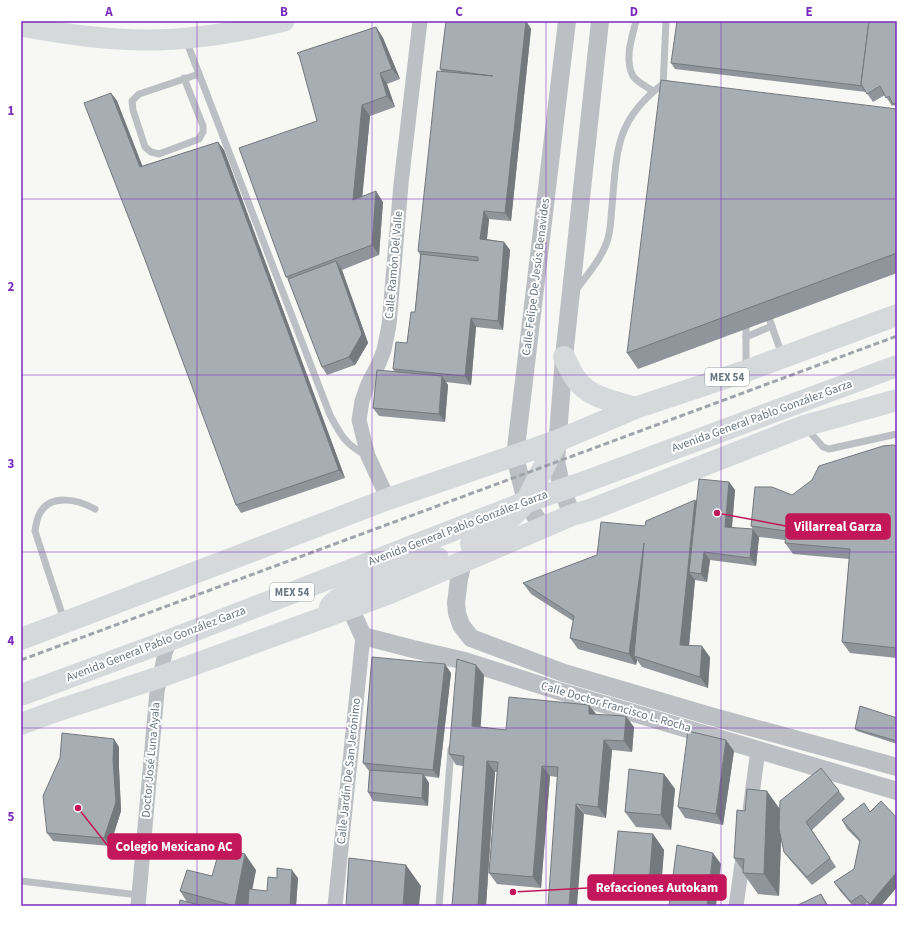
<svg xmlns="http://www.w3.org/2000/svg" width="918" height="927" viewBox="0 0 918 927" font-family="'Source Sans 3',sans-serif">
	<rect width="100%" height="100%" fill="#f7f7f4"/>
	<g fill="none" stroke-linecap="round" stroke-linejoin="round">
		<g stroke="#bcc0c4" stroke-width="7">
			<path d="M636,21C632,37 624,60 633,76C637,82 647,87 653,91"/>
			<path d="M186,40L330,415C341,436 345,444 367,456"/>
			<path d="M184,78L203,126V132L199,139L159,154L151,152L145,147L133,110L132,101L139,94L199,74"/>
			<path d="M663,87L666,21"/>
			<path d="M575,291C588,274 605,255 609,234C611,225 611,215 612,206C617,150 615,120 664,83L669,84"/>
			<path d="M769,318L782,355"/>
			<path d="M746,327V369"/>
			<path d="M746,337L772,326"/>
			<path d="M807,429L823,447L829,449L897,434"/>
			<path d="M64,620L35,531C36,524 37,518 40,513C51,493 79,500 95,509"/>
			<path d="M21,881L139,895"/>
			<path d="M439,906L451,749"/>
		</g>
		<g stroke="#bcc0c4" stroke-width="15">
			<path d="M388,499L368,456L359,420L362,401L368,384L379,363L384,350L389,325L401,184L420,21"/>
			<path d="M750,810L758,750"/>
			<path d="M138,906L157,692L165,653L170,640"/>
			<path d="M335,906L363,636"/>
			<path d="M736,906L744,850"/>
		</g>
		<g stroke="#bcc0c4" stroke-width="18">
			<path d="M572,515L562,489L556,461L564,357L600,21"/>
			<path d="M543,528L526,502L515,456L567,21"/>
			<path d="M463,562L459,579L456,603L457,613L461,625L471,638L564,673L710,716L897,767"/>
			<path d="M350,608L363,636L413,649L465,661L559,691L897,791"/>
		</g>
		<path stroke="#d5d9dc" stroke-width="21" d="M21,26C53,32 85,37 118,39C172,43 232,34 284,21"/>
		<g stroke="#d5d9dc" stroke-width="22">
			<path d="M564,357C568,364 571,373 576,379C589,398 614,401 635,408"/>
			<path d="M471,544L498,531L526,502L557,441"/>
			<path d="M330,607C341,588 415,566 438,558"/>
			<path d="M21,639L388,499L557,441L635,408L746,371L897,315"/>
			<path d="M21,695L170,640L526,502L579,484L897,366"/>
			<path d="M21,724L56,711L160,677L350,608L390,593L572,515L590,510L804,426L897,400"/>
		</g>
		<path stroke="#9fa5aa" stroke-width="3" stroke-dasharray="6 3" stroke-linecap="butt" d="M21,660L897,336"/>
	</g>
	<g fill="#8f959a">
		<path d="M446,21H526L531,29L511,221L489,219L487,239L504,242L510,250L503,330L476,327L471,385L446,382L448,385L445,422L379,416L373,408L395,372L393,369L407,343L415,312L420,255L418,251L442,72L440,69Z"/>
		<path d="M529,21H543V22Z"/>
		<path d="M897,21V109L894,105L892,106L885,95L873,102L866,92L675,69L671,63Z"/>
		<path d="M376,27L383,38L400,79L387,84L395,107L370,116L362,196L383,202L379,255L342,270L368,343L355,365L327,375L322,367L288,279L286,277L317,121L300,58L297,53Z"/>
		<path d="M111,93L117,101L142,166L218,142L224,150L345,478L241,513L236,505Z"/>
		<path d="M897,109V273L638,369L627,353Z"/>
		<path d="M897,446V658L850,653L842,642L849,559L793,554L785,543V540L759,537L751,526L792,495Z"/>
		<path d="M729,482L735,490L732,528L753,529L759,537L756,566L710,560L707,582L695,580L689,646L710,657L708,688L642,667L637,660L636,665L578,649L570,638L573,621L531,594L523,583L597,555L645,526L697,503Z"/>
		<path d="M451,673L439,778L425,776L429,783L428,806L373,801L368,792L369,771L363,763Z"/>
		<path d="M484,675L480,727L506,730L596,715L634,727L632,752L612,750L606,818L584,814L557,777L550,776L541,888L497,884L489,873L497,772H495L486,906H452L463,766L456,765L449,754Z"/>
		<path d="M897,718V744L857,731L855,729Z"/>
		<path d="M119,747V768L121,811L110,846L53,841L47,833L60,758Z"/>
		<path d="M734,751L723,825L685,818L678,807Z"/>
		<path d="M664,774L675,789L671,830L636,827L625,812Z"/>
		<path d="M839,791L845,799L812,830L836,867L812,885L790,860L784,852L781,839L779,896L758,894L743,873V871L734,858L745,811L779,808Z"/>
		<path d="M864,803L897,887L881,906H870L867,903L863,906H853L840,891L834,882L854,869L860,842L847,829L842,820Z"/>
		<path d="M653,834L664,850L660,900L623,896L613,881Z"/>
		<path d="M256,870L252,890L267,891L277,878H298L296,906H179L187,902L180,891L212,876Z"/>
	</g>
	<g fill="#74797d">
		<path d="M526,21L531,29L511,221L505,213Z"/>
		<path d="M376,27L383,38L400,79L392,69Z"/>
		<path d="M380,73L387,84L395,107L387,96Z"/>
		<path d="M111,93L117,101L146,175L140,167Z"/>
		<path d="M362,105L370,116L361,211L353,200Z"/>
		<path d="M218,142L224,150L345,478L339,470Z"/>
		<path d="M376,191L383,202L379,255L372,245Z"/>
		<path d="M484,211L489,219L486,247L480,239Z"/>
		<path d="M504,242L510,250L503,330L498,321Z"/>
		<path d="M336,261L342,270L368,343L355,365L349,357Z"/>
		<path d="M471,318L476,327L471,385L465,376Z"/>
		<path d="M442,376L448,385L445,422L439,414Z"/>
		<path d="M729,482L735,490L731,536L725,527Z"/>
		<path d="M695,500L702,511L689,572L695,580L688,656L680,645Z"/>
		<path d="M753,529L759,537L756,566L750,558Z"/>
		<path d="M644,543L634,656L637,660L636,665L629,654Z"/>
		<path d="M704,552L710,560L707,582L701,574Z"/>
		<path d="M702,646L710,657L708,688L700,677Z"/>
		<path d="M445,664L451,673L439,778L433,770Z"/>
		<path d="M476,665L484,675L480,737L472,726Z"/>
		<path d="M589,705L597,715L589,714Z"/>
		<path d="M626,716L634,727L632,752L624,741Z"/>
		<path d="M114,739L119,747V768L121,811L110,846L104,838Z"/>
		<path d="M604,740L612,750L606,818L598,807Z"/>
		<path d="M726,740L734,751L723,825L716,814Z"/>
		<path d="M487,761L495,772L486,906H478Z"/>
		<path d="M542,766L550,776L541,888L533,877Z"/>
		<path d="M423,774L429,783L428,806L422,798Z"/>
		<path d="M664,774L675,789L671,830L661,815Z"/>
		<path d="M767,791L782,812L779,896L764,874Z"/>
		<path d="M576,804L584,814L577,906H569Z"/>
		<path d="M653,834L664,850L660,900L649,884Z"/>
		<path d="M713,853L721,864L716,906H707Z"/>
		<path d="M245,854L256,870L249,906H235Z"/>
		<path d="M406,865L421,886L419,906H403Z"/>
		<path d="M897,867V887L881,906H872L870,904Z"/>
		<path d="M292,870L298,878L296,906H290Z"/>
		<path d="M821,894L826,902L828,906H827Z"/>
	</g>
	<g fill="#a6adb3" stroke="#74797d">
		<path d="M446,21H526L505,213L484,211L480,239L504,242L498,321L471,318L465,376L393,369L396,342L407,343L411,312H415L421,254L478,261V257L418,251L437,71L493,76L440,69Z"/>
		<path d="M677,21H869L861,84L863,86L671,63Z"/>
		<path d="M869,21H897V102L893,104L889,96L886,98L880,86L867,94L861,84Z"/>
		<path d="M376,27L392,69L380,73L387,96L362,105L353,200L376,191L372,245L286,277L239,148L317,121L299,55L297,53Z"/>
		<path d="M661,80L897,109V253L627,353Z"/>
		<path d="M111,93L140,167L218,142L339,470L236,505L144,257L84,103Z"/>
		<path d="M336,261L362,334L349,357L322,367L288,279Z"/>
		<path d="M377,370L442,376L439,414L373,408Z"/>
		<path d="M893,445L897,446V648L842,642L850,549L785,543L786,531L751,526L755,487H772L792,495L812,480L819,466L883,446Z"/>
		<path d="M699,479L729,482L725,527L753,529L750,558L704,552L701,574L689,572Z"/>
		<path d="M695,500L680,645L702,646L700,677L634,656L644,543L629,654L570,638L574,616L523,583L597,555L601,522L645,526L646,521Z"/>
		<path d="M372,657L445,664L433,770L363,763Z"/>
		<path d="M457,659L476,665L472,726L506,730L509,697L589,705V714L626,716L624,741L604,740L598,807L576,804L569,906H548L558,767L542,766L533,877L489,873L498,762L487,761L478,906H452L464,756L449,754Z"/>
		<path d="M860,706L897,718V741L855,729Z"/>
		<path d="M688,731L726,740L716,814L678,807Z"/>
		<path d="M62,733L114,739L113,760L116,802L104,838L47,833L43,796L60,758Z"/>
		<path d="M821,768L839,791L806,822L830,858L807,877L784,852L779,829L780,801Z"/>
		<path d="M629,769L664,774L661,815L625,812Z"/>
		<path d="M370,770L423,774L422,798L368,792Z"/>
		<path d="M747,789L767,791L764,874L743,873L744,859L734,858L737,810L745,811Z"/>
		<path d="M881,801L897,818V867L896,873L870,904L861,895L851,902L834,882L854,869L860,840L842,820L864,803L870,812Z"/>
		<path d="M618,831L653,834L649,884L613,881Z"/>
		<path d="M677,845L713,853L707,906H669Z"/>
		<path d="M220,848L245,854L235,906L180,891L187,870L212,876Z"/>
		<path d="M349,858L406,865L403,906H346Z"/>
		<path d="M277,868L292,870L290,906H248L249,889L267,891L268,877L277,878Z"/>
		<path d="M821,894L827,906H796Z"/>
		<path d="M180,900L203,906H179Z"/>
	</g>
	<path fill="none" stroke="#7b2cbf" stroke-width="1" stroke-opacity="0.55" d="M197,21V906M372,21V906M546,21V906M721,21V906M21,199H897M21,375H897M21,552H897M21,728H897"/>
	<g text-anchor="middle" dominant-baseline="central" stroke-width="4" stroke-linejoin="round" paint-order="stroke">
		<g fill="#fff" stroke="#96a0a8" stroke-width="1">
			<rect x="705" y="368" width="44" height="18" rx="3"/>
			<rect x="270" y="583" width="44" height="18" rx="3"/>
		</g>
		<g font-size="11" font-weight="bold" fill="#697782">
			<text x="727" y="377">MEX 54</text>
			<text x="292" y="592">MEX 54</text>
		</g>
		<g font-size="12" fill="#697782" stroke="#fff">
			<text transform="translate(394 265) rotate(-85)">Calle Ramón Del Valle</text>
			<text transform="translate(536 277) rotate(-83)">Calle Felipe De Jesús Benavides</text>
			<text transform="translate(762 416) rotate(-20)">Avenida General Pablo González Garza</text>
			<text transform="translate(458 528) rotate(-21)">Avenida General Pablo González Garza</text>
			<text transform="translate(156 644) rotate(-21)">Avenida General Pablo González Garza</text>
			<text transform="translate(616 707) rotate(16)">Calle Doctor Francisco L. Rocha</text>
			<text transform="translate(151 760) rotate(-85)">Doctor José Luna Ayala</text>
			<text transform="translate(349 771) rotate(-84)">Calle Jardín De San Jerónimo</text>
		</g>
	</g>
	<path fill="none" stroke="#c2185b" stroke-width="1.5" d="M717 513L786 526M78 808L108 846M513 892L588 888"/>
	<g fill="#c2185b" stroke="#fff" stroke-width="1.5">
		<circle cx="717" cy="513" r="4"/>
		<circle cx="78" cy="808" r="4"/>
		<circle cx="513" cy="892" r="4"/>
	</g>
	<g fill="#c2185b" stroke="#c2185b" stroke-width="1.5">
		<rect x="786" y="514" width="104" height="25" rx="4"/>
		<rect x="108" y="834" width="133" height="25" rx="4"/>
		<rect x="588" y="875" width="138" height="25" rx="4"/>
	</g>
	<g font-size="13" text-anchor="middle" font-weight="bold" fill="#fff">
		<text x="838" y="531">Villarreal Garza</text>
		<text x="174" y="851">Colegio Mexicano AC</text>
		<text x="657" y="892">Refacciones Autokam</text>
	</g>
	<rect width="918" height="927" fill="none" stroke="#ffffff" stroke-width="44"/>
	<rect x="22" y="22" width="874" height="883" fill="none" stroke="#7b2cbf" stroke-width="1.5"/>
	<g font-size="13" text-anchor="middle" font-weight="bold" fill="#7b2cbf">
		<text x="109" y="16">A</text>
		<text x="284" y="16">B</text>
		<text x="459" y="16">C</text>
		<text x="634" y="16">D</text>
		<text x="809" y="16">E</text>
		<text x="11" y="115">1</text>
		<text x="11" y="291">2</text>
		<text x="11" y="468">3</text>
		<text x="11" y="645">4</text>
		<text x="11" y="821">5</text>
	</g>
</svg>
